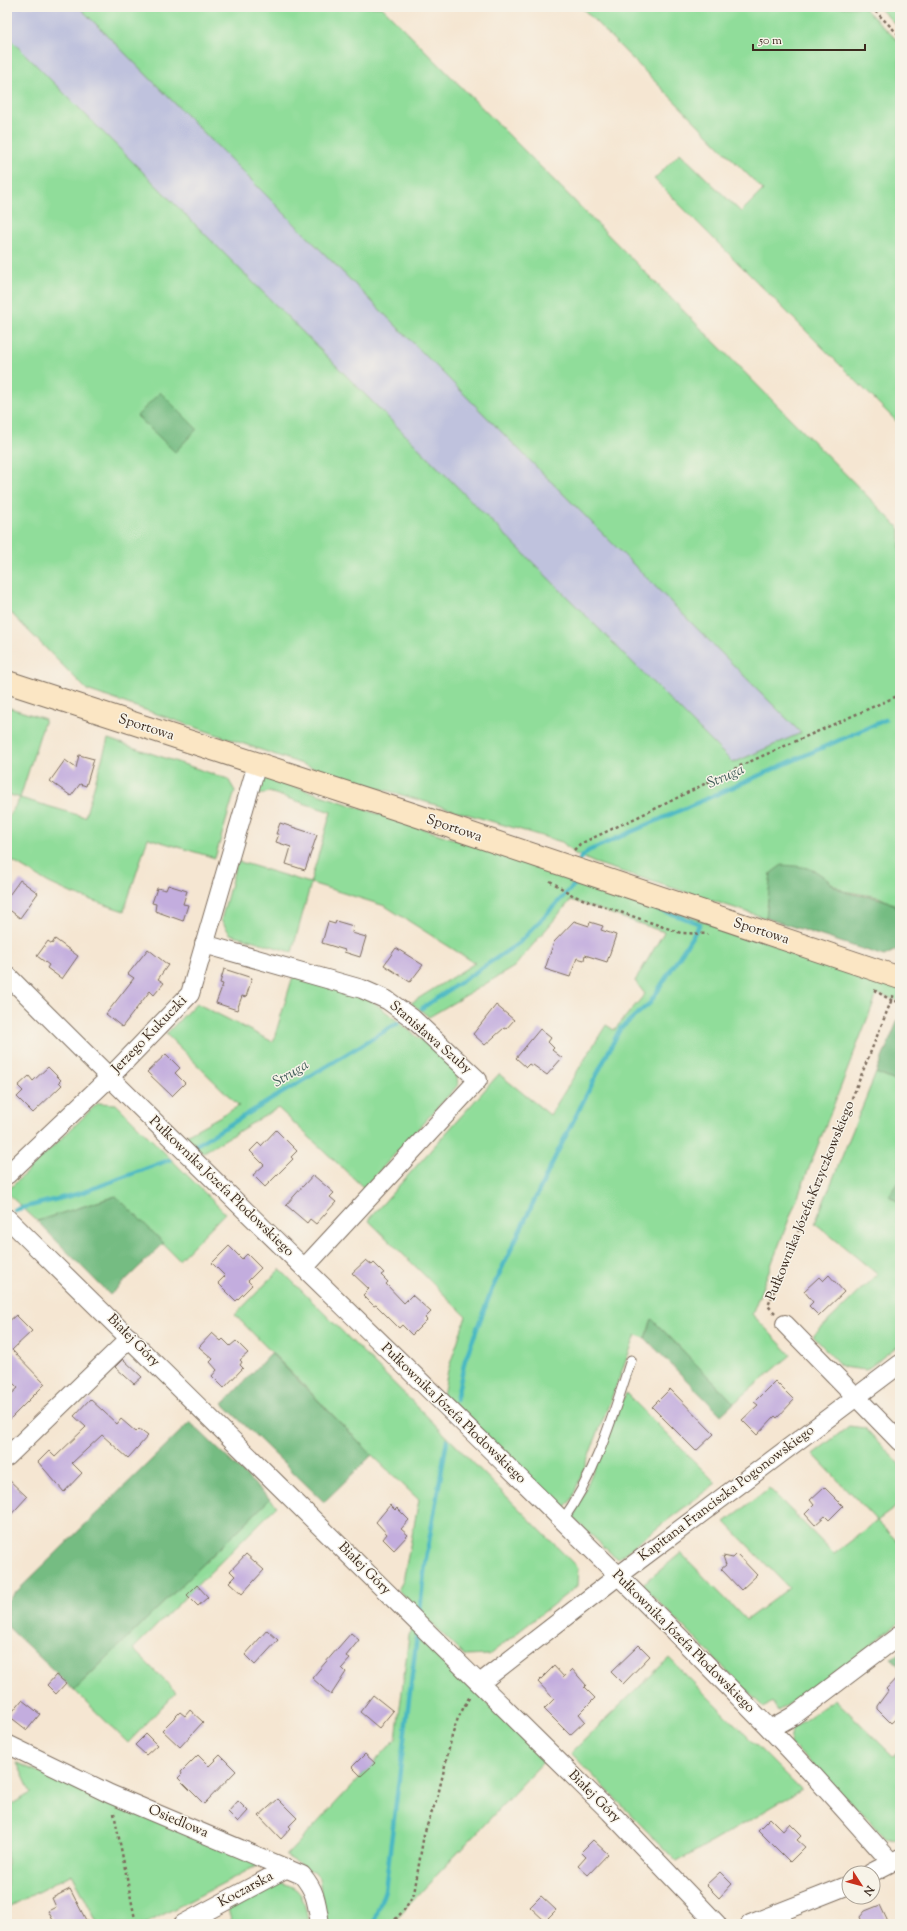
<svg xmlns="http://www.w3.org/2000/svg" width="907" height="1931" viewBox="0 0 907 1931" font-family="'Sorts Mill Goudy',serif">
	<rect width="100%" height="100%" fill="#f7f3e8"/>
	<filter id="ink" filterUnits="userSpaceOnUse"><feTurbulence type="fractalNoise" baseFrequency=".025" numOctaves="2"/><feDisplacementMap in="SourceGraphic" scale="8" xChannelSelector="R" yChannelSelector="G"/><feConvolveMatrix kernelMatrix="1 2 1 2 8 2 1 2 1" color-interpolation-filters="sRGB"/></filter>
	<filter id="wash" filterUnits="userSpaceOnUse"><feTurbulence type="fractalNoise" baseFrequency=".012" numOctaves="4" result="noise"/><feDisplacementMap in="SourceGraphic" scale="16" xChannelSelector="R" yChannelSelector="G"/><feGaussianBlur stdDeviation="0.9" result="paint"/><feColorMatrix in="noise" values="0 0 0 0 0 0 0 0 0 0 0 0 0 0 0 0 0 1.4 0 .05"/><feComposite in="paint" operator="in"/></filter>
	<g filter="url(#wash)">
		<rect width="100%" height="100%" fill="#f5e6d2"/>
		<path fill="#bfc2dd" d="M7,7H79L802,733L733,764L7,36Z"/>
		<g fill="#90dd9a" stroke="#66845c">
			<path d="M79,7H382L900,529V911L896,906L879,897L843,891L815,871L771,873L766,918L595,863L575,854L562,842L334,775L87,690L7,609V36L733,763L801,733Z"/>
			<path d="M581,7H863L900,43V425L654,179L680,153L741,212L763,190Z"/>
			<path d="M878,7H900V29Z"/>
			<path d="M7,707L45,719L20,798L85,817L108,739L228,779L235,791L215,858L148,838L124,911L73,894L49,883L7,858V820L20,798L7,794Z"/>
			<path d="M266,777L900,986V1001L877,994L752,1314L791,1355L734,1403L652,1319L645,1338L636,1335L572,1499L564,1509L443,1395L448,1370L466,1316L368,1220L499,1074L550,1115L606,1025L614,1030L645,994L635,981L664,932L571,900L514,967L429,1017L411,1003L475,963L385,906L311,883L292,952L230,934L221,920L237,861L310,883L331,812L269,792L255,796L258,781Z"/>
			<path d="M293,976L370,999L456,1068L458,1085L364,1188L278,1108L202,1153L186,1135L239,1106L166,1034L196,1003L273,1042Z"/>
			<path d="M876,1073L900,1083V1178L890,1196L900,1203V1344L866,1370L842,1367L813,1336L877,1274L815,1223Z"/>
			<path d="M98,1103L116,1104L225,1213L179,1260L116,1196L37,1221L7,1193V1191Z"/>
			<path d="M280,1269L578,1568L577,1586L489,1655L465,1656L398,1590L403,1581L419,1500L372,1455L235,1315Z"/>
			<path d="M626,1393L716,1483L617,1559L573,1518Z"/>
			<path d="M849,1426L865,1428L900,1465V1504L877,1521L900,1544V1622L858,1655L778,1711L772,1702L764,1708L642,1585L681,1553L746,1620L789,1588L725,1522L769,1488L834,1554L877,1521L813,1454Z"/>
			<path d="M270,1499L277,1506L133,1649L176,1692L128,1743L74,1690Z"/>
			<path d="M413,1628L545,1760L391,1924H326L319,1878L315,1873L286,1856L396,1739L409,1635Z"/>
			<path d="M669,1658L801,1790L677,1862L571,1753Z"/>
			<path d="M835,1699L893,1756L900,1752V1841L887,1838L790,1743L792,1729Z"/>
			<path d="M17,1763L260,1864L145,1924H98L72,1874L7,1908V1807L31,1793Z"/>
			<path d="M278,1883C305,1886 303,1902 309,1924H232L228,1909Z"/>
		</g>
		<g fill="#74bc82" stroke="#587350">
			<path d="M160,392L197,429L175,452L137,416Z"/>
			<path d="M782,865C793,866 806,866 815,871C825,876 833,887 843,891C862,899 885,893 900,911V948L884,956L766,918L771,873Z"/>
			<path d="M900,1015V1083L876,1073Z"/>
			<path d="M900,1178V1203L889,1196Z"/>
			<path d="M116,1196L164,1243L110,1295L37,1221Z"/>
			<path d="M652,1319L734,1403L721,1415L645,1338Z"/>
			<path d="M271,1353L372,1455L324,1502L223,1404Z"/>
			<path d="M190,1422L270,1499L74,1690L7,1626V1601Z"/>
			<path d="M900,1652V1667L891,1659Z"/>
		</g>
		<g fill="none" stroke-linecap="round" stroke-linejoin="round">
			<g stroke="#4ab8c3" stroke-width="4.5">
				<path d="M899,714H900"/>
				<path d="M580,859L588,851L885,720"/>
				<path d="M569,879L625,898"/>
				<path d="M422,1008L519,943L577,882"/>
				<path d="M196,1145L398,1023"/>
				<path d="M14,1210L81,1193L169,1160"/>
				<path d="M456,1400L465,1360L492,1289L558,1151L620,1029L650,1003L700,924L646,905"/>
				<path d="M420,1610L425,1564L447,1440"/>
				<path d="M373,1924L385,1890L417,1636"/>
			</g>
		</g>
		<g id="blocks">
			<g fill="#c3adde">
				<path d="M79,755L94,759L86,786L80,784L71,796L50,781L65,760L76,768Z"/>
				<path d="M280,823L317,835L305,870L286,864L291,847L276,842L279,834H276Z"/>
				<path d="M20,880L38,893L20,918L7,908V898Z"/>
				<path d="M168,885L187,891L183,904L188,905L183,921L155,911L156,904L152,903L157,888L166,890Z"/>
				<path d="M336,921L353,926L352,933L366,937L360,957L344,952L345,950L322,943L328,922L335,924Z"/>
				<path d="M574,921L589,926L590,922L603,926L601,930L616,935L607,962L585,955L584,960L577,958L570,977L545,969L554,942Z"/>
				<path d="M55,939L78,956L62,979L47,968L49,965L37,956L48,941L52,944Z"/>
				<path d="M396,948L423,965L410,982L384,965Z"/>
				<path d="M148,949L168,965L158,979L164,983L154,995L150,991L122,1027L106,1014L134,978L128,974Z"/>
				<path d="M224,969L252,978L246,997L242,996L237,1010L216,1003L223,984L220,983Z"/>
				<path d="M496,1005L514,1020L506,1029L504,1028L485,1045L473,1034Z"/>
				<path d="M540,1029L551,1038L548,1042L554,1048L552,1050L562,1058L547,1075L533,1065L532,1066L529,1064L526,1067L516,1058Z"/>
				<path d="M166,1054L180,1068L175,1073L185,1083L172,1096L147,1072Z"/>
				<path d="M48,1067L61,1080L59,1082L62,1085L33,1113L17,1097L23,1091L18,1086L29,1076L33,1081Z"/>
				<path d="M276,1130L297,1151L291,1157L293,1159L265,1187L253,1175L264,1165L250,1151L258,1143L261,1146Z"/>
				<path d="M313,1175L334,1193L330,1197L336,1202L316,1224L310,1219L307,1223L286,1205Z"/>
				<path d="M229,1246L242,1259L247,1254L261,1268L248,1281L252,1285L236,1301L218,1283L225,1276L212,1263Z"/>
				<path d="M366,1260L372,1265L374,1263L384,1273L381,1275L388,1282L386,1284L404,1303L412,1295L431,1312L425,1318L427,1320L412,1335L402,1325L399,1328L376,1305L374,1306L363,1295L369,1289L352,1273Z"/>
				<path d="M829,1275L844,1292L819,1316L809,1306L813,1302L804,1291L819,1277L823,1281Z"/>
				<path d="M16,1315L32,1331L12,1350L45,1384L7,1422V1398L18,1388L7,1377V1323Z"/>
				<path d="M212,1333L221,1341L223,1339L230,1346L236,1341L248,1353L240,1360L242,1362L240,1365L243,1368L224,1388L212,1376L217,1370L210,1362L213,1359L199,1347Z"/>
				<path d="M123,1359L142,1377L134,1384L115,1367Z"/>
				<path d="M775,1381L794,1400L777,1418L775,1416L757,1435L742,1420L758,1405L754,1402Z"/>
				<path d="M670,1389L714,1434L696,1451L652,1407Z"/>
				<path d="M90,1399L117,1424L121,1419L136,1432L139,1429L148,1436L128,1458L102,1435L72,1463L82,1473L64,1492L38,1462L49,1451L55,1457L86,1427L74,1416Z"/>
				<path d="M7,1478L27,1497L7,1519Z"/>
				<path d="M824,1487L843,1506L829,1520L825,1516L815,1525L805,1514L814,1505L810,1500Z"/>
				<path d="M390,1505L395,1510L397,1508L409,1520L401,1529L408,1535L394,1550L383,1539L387,1534L376,1522Z"/>
				<path d="M246,1554L264,1570L242,1594L229,1582L235,1576L230,1571Z"/>
				<path d="M737,1554L757,1575L741,1590L721,1569L726,1565L723,1556L733,1558Z"/>
				<path d="M197,1585L208,1597L198,1606L187,1595Z"/>
				<path d="M267,1630L278,1640L255,1665L245,1655Z"/>
				<path d="M351,1633L359,1640L346,1656L350,1659L342,1668L346,1672L331,1695L312,1678Z"/>
				<path d="M639,1645L650,1656L623,1684L611,1672Z"/>
				<path d="M554,1666L564,1677L572,1669L586,1685L584,1687L595,1698L579,1714L585,1721L570,1735L544,1709L554,1699L538,1682Z"/>
				<path d="M900,1674V1715L891,1723L877,1709V1706L888,1691L886,1689Z"/>
				<path d="M56,1675L66,1683L56,1694L47,1685Z"/>
				<path d="M373,1695L393,1711L379,1728L360,1712Z"/>
				<path d="M22,1700L40,1714L27,1730L9,1716Z"/>
				<path d="M190,1710L203,1722L180,1747L162,1730L180,1712L185,1716Z"/>
				<path d="M146,1734L157,1745L146,1755L135,1745Z"/>
				<path d="M365,1754L375,1763L361,1776L352,1767Z"/>
				<path d="M198,1755L209,1766L220,1755L236,1771L204,1804L178,1778L182,1774L181,1772Z"/>
				<path d="M278,1799L297,1818L289,1826L291,1828L281,1839L259,1816Z"/>
				<path d="M238,1801L248,1811L238,1822L228,1812Z"/>
				<path d="M770,1818L783,1831L790,1823L802,1835L797,1840L805,1847L790,1862L758,1830Z"/>
				<path d="M593,1840L608,1854L588,1875L578,1866L586,1857L581,1852Z"/>
				<path d="M720,1872L732,1884L719,1898L706,1885Z"/>
				<path d="M70,1889L88,1924H55L48,1911L56,1907L52,1898Z"/>
				<path d="M541,1896L556,1910L545,1921L530,1907Z"/>
				<path d="M880,1905L889,1924H863L860,1917L865,1911Z"/>
			</g>
		</g>
	</g>
	<g filter="url(#ink)">
		<use href="#blocks" fill-opacity="0" stroke="#7c6c5d" stroke-width="1"/>
		<g fill="none" stroke-linecap="round" stroke-linejoin="round">
			<defs>
				<path id="lane" d="M562,1521C596,1474 613,1415 631,1360"/>
				<g id="street">
					<path d="M204,944L362,989L387,1000L412,1018L478,1080L304,1268"/>
					<path d="M7,975C258,1228 519,1471 767,1726C810,1770 850,1816 890,1861"/>
					<path d="M7,1175L109,1078L190,994L257,764"/>
					<path d="M7,1218L610,1812L717,1924"/>
					<path d="M785,1324L900,1442"/>
					<path d="M7,1457L130,1338"/>
					<path d="M480,1683L618,1576L900,1364"/>
					<path d="M770,1729L793,1716L900,1635"/>
					<path d="M7,1744L110,1794L302,1875C316,1891 317,1904 320,1924"/>
					<path d="M871,1873L900,1858"/>
					<path d="M183,1924L287,1868"/>
					<path d="M750,1924L849,1885"/>
				</g>
				<path id="secondary" d="M7,682L409,813L900,978"/>
			</defs>
			<use href="#lane" stroke="#7c6c5d" stroke-width="11"/>
			<use href="#street" stroke="#7c6c5d" stroke-width="20"/>
			<use href="#secondary" stroke="#7c6c5d" stroke-width="24"/>
			<g stroke="#7c6c5d" stroke-width="2.5" stroke-dasharray="3 3" stroke-linecap="butt">
				<path d="M871,7L900,36"/>
				<path d="M574,850L580,844L661,806L740,766L895,697L900,692"/>
				<path d="M550,881L574,896L681,933L708,934"/>
				<path d="M874,990L891,1000L900,1002"/>
				<path d="M775,1313L768,1306L894,994"/>
				<path d="M114,1813L136,1924"/>
				<path d="M391,1924L404,1910L414,1894L424,1834L438,1795L452,1736L458,1718L470,1696"/>
			</g>
			<use href="#lane" stroke="#fff" stroke-width="9"/>
			<use href="#street" stroke="#fff" stroke-width="18"/>
			<use href="#secondary" stroke="#fbe6c4" stroke-width="22"/>
		</g>
	</g>
	<g text-anchor="middle" dominant-baseline="central" stroke-width="3" stroke-linejoin="round" paint-order="stroke">
		<g font-size="14" fill="#3b2a1e" stroke="#f7f3e8">
			<text transform="translate(146 728) rotate(18)">Sportowa</text>
			<text transform="translate(454 829) rotate(19)">Sportowa</text>
			<text transform="translate(761 932) rotate(18)">Sportowa</text>
			<text transform="translate(150 1035) rotate(-46)">Jerzego Kukuczki</text>
			<text transform="translate(430 1038) rotate(41)">Stanisława Szuby</text>
			<text transform="translate(221 1187) rotate(44)">Pułkownika Józefa Płodowskiego</text>
			<text transform="translate(811 1201) rotate(-68)">Pułkownika Józefa Krzyczkowskiego</text>
			<text transform="translate(133 1341) rotate(45)">Białej Góry</text>
			<text transform="translate(453 1414) rotate(44)">Pułkownika Józefa Płodowskiego</text>
			<text transform="translate(727 1494) rotate(-37)">Kapitana Franciszka Pogonowskiego</text>
			<text transform="translate(364 1569) rotate(45)">Białej Góry</text>
			<text transform="translate(683 1642) rotate(45)">Pułkownika Józefa Płodowskiego</text>
			<text transform="translate(594 1797) rotate(45)">Białej Góry</text>
			<text transform="translate(178 1822) rotate(23)">Osiedlowa</text>
			<text transform="translate(246 1890) rotate(-28)">Koczarska</text>
		</g>
		<g font-size="15" font-style="italic" fill="#405c58" stroke="#f7f3e8">
			<text transform="translate(726 777) rotate(-24)">Struga</text>
			<text transform="translate(291 1074) rotate(-31)">Struga</text>
		</g>
	</g>
	<rect width="907" height="1931" fill="none" stroke="#f7f3e8" stroke-width="24"/>
	<g transform="translate(861 1885) rotate(126)"><circle r="19" fill="#f7f3e8" stroke="#aca397"/>
	<path d="M0-3L7 15L0 10L-7 15Z" fill="#c8321e"/>
	<text y="-6" font-size="11" font-weight="bold" text-anchor="middle" fill="#3b2a1e">N</text>
	</g>
	<path d="M753 44v6h112v-6" fill="none" stroke="#3b2a1e" stroke-width="2"/>
	<text x="759" y="44" font-size="12" fill="#3b2a1e" stroke="#f7f3e8" stroke-width="3" paint-order="stroke">50 m</text>
</svg>
